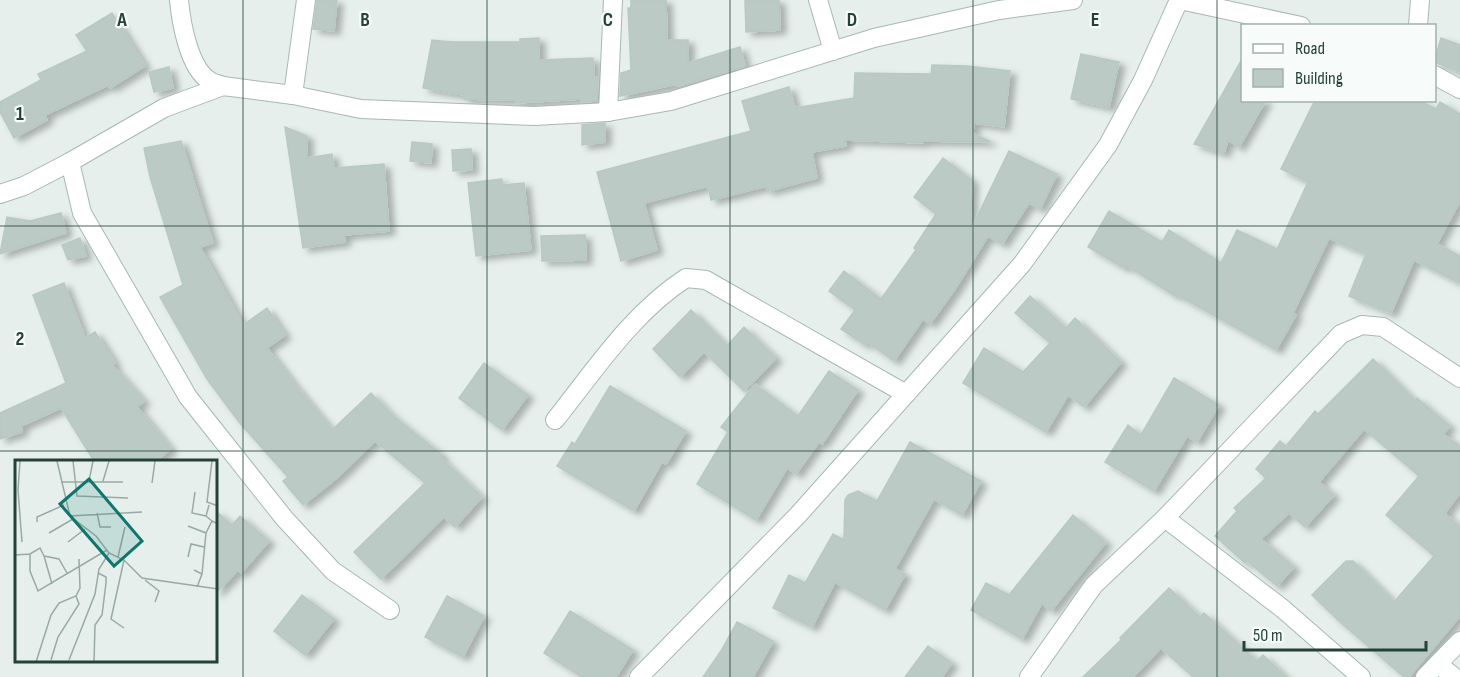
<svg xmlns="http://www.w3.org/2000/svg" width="1460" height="677" viewBox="0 0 1460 677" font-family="'Sofia Sans Condensed',sans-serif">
	<defs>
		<filter id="shadow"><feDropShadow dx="6" dy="4" stdDeviation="3" flood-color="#0004"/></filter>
	</defs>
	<rect width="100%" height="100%" fill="#e6efeb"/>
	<g fill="#bbcac4" stroke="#b8c9c2" stroke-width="1.5" filter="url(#shadow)">
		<path d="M317,0H337L334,31L313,29Z"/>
		<path d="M631,0H666L667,40H688V63L740,47L745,66L686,84L677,86V84L620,96L621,73L631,70L628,8H631Z"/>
		<path d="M745,0H779L780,30L746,32Z"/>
		<path d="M112,13L145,66L110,88L108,85L45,115L47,120L14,138L0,112V102L41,80L38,74L87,51L76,35Z"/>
		<path d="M539,38V60L593,58L594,78L598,77L597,101L581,102V99L516,103V100L464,99V95L423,88L432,40L452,42H520V39Z"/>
		<path d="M1441,38L1460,45V72L1434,62Z"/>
		<path d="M1081,54L1119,62L1109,107L1071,99Z"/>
		<path d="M1242,59V100H1266L1239,147L1228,140L1224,153L1194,144Z"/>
		<path d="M932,65L967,66L1010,71L1004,127L974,123L973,131H968L991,142L920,141L922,143L845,140L846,146L812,152L817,178L768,191L767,186L711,200L708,186L644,203L657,250L621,261L597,172L751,131L742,101L789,87L795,108L854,98L855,73L931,74Z"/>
		<path d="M169,67L173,88L154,92L149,72Z"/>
		<path d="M1315,100H1418L1436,109L1440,102L1460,114V201L1437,244L1460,256V283L1414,260L1391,313L1349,296L1366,254L1329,238L1293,313L1296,315L1276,350L1176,294L1175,296L1126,265L1124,268L1088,247L1109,211L1162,242L1169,230L1221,263L1237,230L1277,249L1308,182L1281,169Z"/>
		<path d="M605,123V142L582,145V125Z"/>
		<path d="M285,127L307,136V158L332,154L334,168L384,164L389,231L344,235L345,242L303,248Z"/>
		<path d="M181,141L213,243L200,247L243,325L267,308L285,335L267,348L294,384L332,430L371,393L392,415L442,455L440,457L482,497L455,527L444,517L381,579L354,552L425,483L375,441L338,477L303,505L283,481L288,477L239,422L207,379L160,297L183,285L150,177L144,148Z"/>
		<path d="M412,142L432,144L431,163L410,161Z"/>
		<path d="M471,149L472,170L453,171L452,150Z"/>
		<path d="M1009,151L1057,174L1040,209L1029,203L1002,244L988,236L955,289L930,324L923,319L894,361L867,342L865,345L841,329L855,310L829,291L844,271L881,299L916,250L914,248L936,214L914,197L943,158L972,180L970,231Z"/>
		<path d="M502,179V185L524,183L531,250L476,256L468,183Z"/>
		<path d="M61,213L66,233L0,254L7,217L30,221Z"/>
		<path d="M585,235L586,260L542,261L541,236Z"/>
		<path d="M80,238L86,256L68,260L62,245Z"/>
		<path d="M64,283L85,338L95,332L115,363L112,365L144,401L137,407L171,449L156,461H94L61,408L21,426L22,432L0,439V413L66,383L33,295Z"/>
		<path d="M1030,296L1066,328L1075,318L1121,362L1084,407L1068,395L1046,432L963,383L984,348L1023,372L1050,343L1015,313Z"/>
		<path d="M691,310L727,346L744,327L776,358L744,391L704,352L680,377L653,349Z"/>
		<path d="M1373,359L1415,401L1417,398L1450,426L1443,434L1460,446V493L1445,513L1460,527V616L1409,677H1404L1340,622L1312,595L1346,561H1353L1394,602L1434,556L1386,515L1419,476L1364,429L1319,482L1334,495L1305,527L1289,513L1261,539L1294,567L1277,586L1247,561L1245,563L1215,536L1237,511L1234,508L1266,478L1256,469L1280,441L1286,446L1315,411L1318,414Z"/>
		<path d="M484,363L528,395L502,430L459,398Z"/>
		<path d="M829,371L858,390L822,444L819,442L796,474L787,468L756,520L697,484L728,432L721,427L755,384L798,416Z"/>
		<path d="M1174,378L1219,405L1197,442L1187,436L1154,491L1105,462L1128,425L1141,435Z"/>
		<path d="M610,386L686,431L666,464L662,462L634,511L557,466L572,442L575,444Z"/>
		<path d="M910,442L981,481L962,515L934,499L895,569L905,574L885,610L835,582L812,627L773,608L789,575L805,583L833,534L844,540L845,500L848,495L858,491L877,501Z"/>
		<path d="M216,511L232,525L240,516L269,541L241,573L238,570L216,593Z"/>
		<path d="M1073,515L1106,542L1051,611L1042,603L1022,639L971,610L986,583L1009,595Z"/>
		<path d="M1169,588L1200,617L1204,613L1257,661L1263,655L1286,677H1193L1161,648L1133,677H1083L1121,640L1120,638Z"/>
		<path d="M302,595L334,619L305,655L274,631Z"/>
		<path d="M447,596L484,616L463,657L425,637Z"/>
		<path d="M570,611L633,650L616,677H582L544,653Z"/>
		<path d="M737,622L773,641L753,677H703L721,651Z"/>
		<path d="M928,646L952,663L942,677H905Z"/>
	</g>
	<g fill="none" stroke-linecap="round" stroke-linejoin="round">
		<defs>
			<g id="minor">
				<path d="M179,0C181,22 189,69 210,81C214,84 219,84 223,86"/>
				<path d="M818,0L833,51"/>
				<path d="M1418,26L1420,0"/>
				<path d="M293,95L306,0"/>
				<path d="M608,112L613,0"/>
				<path d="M70,162L82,213L188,397L284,518L333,571L390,610"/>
				<path d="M555,420C595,370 632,313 686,278L706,280L906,394"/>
				<path d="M1165,518L1283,609L1361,677"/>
				<path d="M1438,664L1454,677"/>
				<path d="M639,677L798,515L1022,264L1108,145L1143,80L1179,0"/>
				<path d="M1029,677L1094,585L1165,518L1341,334L1362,325L1383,327L1460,378"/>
				<path d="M1425,677L1460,641"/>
			</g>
			<g id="tertiary">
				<path d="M1180,0L1301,26"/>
				<path d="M1434,75L1460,89"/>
				<path d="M0,194L24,186L70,162L164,108L223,86L293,95L361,109L534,116L608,112L671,101L874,38L999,10L1073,0"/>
			</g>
		</defs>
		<use href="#minor" stroke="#a8b8b2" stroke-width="20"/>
		<use href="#tertiary" stroke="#a8b8b2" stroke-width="20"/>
		<use href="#minor" stroke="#fff" stroke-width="18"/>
		<use href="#tertiary" stroke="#fff" stroke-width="18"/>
	</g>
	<path fill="none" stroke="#24423a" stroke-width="1.5" stroke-opacity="0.55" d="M243,0V677M487,0V677M730,0V677M973,0V677M1217,0V677M0,226H1460M0,451H1460"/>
	<g transform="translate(15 460)">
		<rect width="202" height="202" fill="#e6efeb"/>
		<path fill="none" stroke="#98aaa4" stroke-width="1.5" d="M5,1L3,30L7,82M42,1L55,56L81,76L94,93L109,100L127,118L203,129M58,1L62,36L113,38M197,1L192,42L203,46M74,21L78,1M88,21L94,1M46,22H108M137,23L140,1M180,32L177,53L191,56M194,45L191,56L197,61M82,53L85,67H96M55,56L127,52M22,62V57L49,45M173,66L191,73M34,73L58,59M53,82L70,69M15,94V111L23,131L92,90M0,95L15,94L25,88L29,96M103,97L110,67M173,97L176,84L189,87M179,110L187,114L182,127M187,114L191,73L197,61L203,64M130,120L144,131L140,142M37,124L29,96L44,99L52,113M109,168L96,159L109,100M36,200L43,177L64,144L61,136M54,200L80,134L84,109L94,93M21,202L36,155L44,143L61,136L65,128L64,99M79,202L80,165L87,155L91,123V117L83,113"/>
		<path fill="#0f766e" fill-opacity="0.15" stroke="#0f766e" stroke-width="3" d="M74,19L127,81L99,106L45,44Z"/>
		<rect width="202" height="202" fill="none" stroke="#24423a" stroke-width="3"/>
	</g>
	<g font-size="20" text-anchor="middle" font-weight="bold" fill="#24423a" stroke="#f7fbf9" stroke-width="4.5" stroke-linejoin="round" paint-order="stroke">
		<text x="122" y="26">A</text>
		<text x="365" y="26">B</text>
		<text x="608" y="26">C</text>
		<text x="852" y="26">D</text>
		<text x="1095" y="26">E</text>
		<text x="20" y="120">1</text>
		<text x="20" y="345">2</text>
	</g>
	<rect x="1241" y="24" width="195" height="78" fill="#f7fbf9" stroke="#a3b1ad" stroke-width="1.5"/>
	<rect x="1253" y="44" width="30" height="9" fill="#ffffff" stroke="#a3b1ad" stroke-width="1.5"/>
	<text x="1295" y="54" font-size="18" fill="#24423a">Road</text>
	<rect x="1253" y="69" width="30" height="18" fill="#bbcac4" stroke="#a3b1ad" stroke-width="1.5"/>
	<text x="1295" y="84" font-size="18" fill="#24423a">Building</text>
	<path d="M1244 641v9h182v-9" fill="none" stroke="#24423a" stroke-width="3"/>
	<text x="1253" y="641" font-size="18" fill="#24423a" stroke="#f7fbf9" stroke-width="4.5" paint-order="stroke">50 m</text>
</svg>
